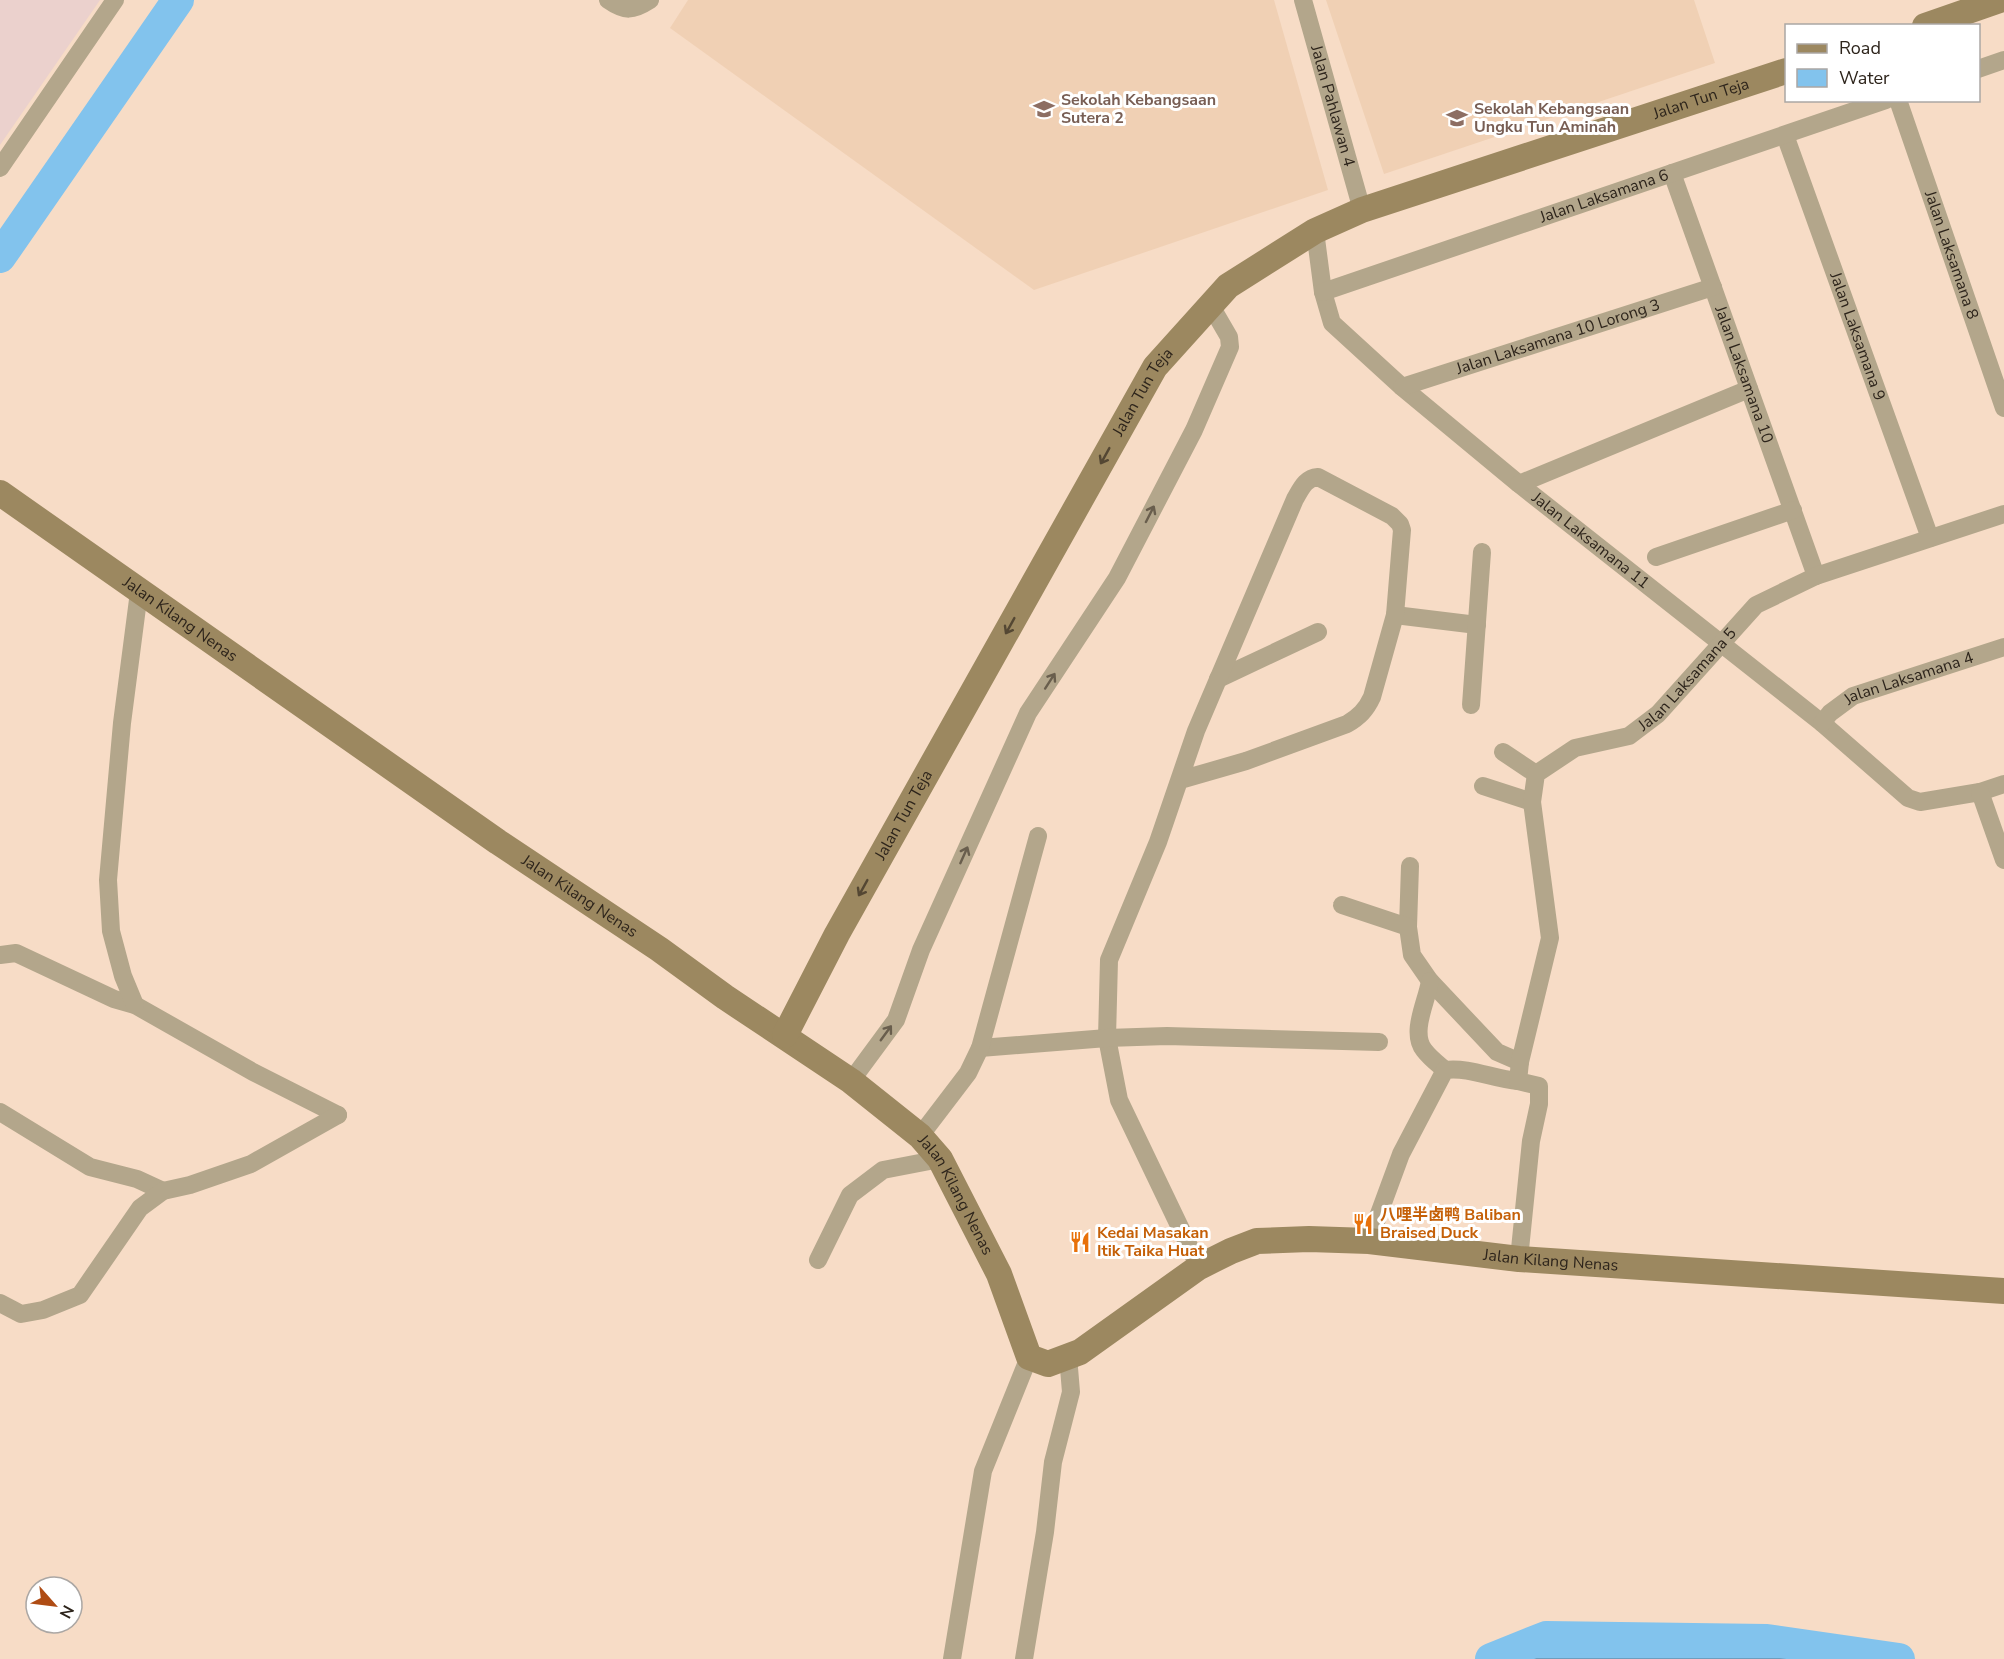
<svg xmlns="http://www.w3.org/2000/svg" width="2004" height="1659" viewBox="0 0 2004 1659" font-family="'Nunito Sans','Noto Sans SC',sans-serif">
	<rect width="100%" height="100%" fill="#f7dcc6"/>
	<path fill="#ebd1cd" d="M0,0H100L0,145Z"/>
	<g fill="#f0d0b4">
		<path d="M688,0H1274L1328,190L1034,290L670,28Z"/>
		<path d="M1326,0H1694L1715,63L1384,174Z"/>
	</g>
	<path fill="#82c3ed" stroke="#6893ae" stroke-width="1.5" d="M1546,1637L1767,1640L1899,1659H1491Z"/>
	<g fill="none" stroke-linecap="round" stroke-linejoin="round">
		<g stroke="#82c3ed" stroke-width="32">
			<path d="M0,257L178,0"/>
			<path d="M1491,1659L1546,1637L1767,1640L1899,1659"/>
		</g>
		<g stroke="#b3a68b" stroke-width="18">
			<path d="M608,0C625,12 633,11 650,0"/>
			<path id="s1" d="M1303,0L1362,210"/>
			<path d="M1978,69L2004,60"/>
			<path id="s2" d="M1898,100L2004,408"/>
			<path id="s3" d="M1785,135L1930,538"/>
			<path d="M0,168L115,0"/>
			<path id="s4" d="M1672,173L1816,576"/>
			<path id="s5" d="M1315,231L1323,292L1332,323L1402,387L1519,484L1822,723L1908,798L1920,802L1980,792L2004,784"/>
			<path id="s6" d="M1323,292L1886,100"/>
			<path id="s7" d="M1402,387L1713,287"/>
			<path d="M1519,484L1749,389"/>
			<path d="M1656,557L1793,510"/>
			<path d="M1395,615L1477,625"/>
			<path d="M1218,679L1318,632"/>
			<path d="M1471,705L1482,552"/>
			<path id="s8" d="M1822,723L1830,713L1853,696L2004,647"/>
			<path d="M1503,752L1536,774"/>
			<path d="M1180,780L1246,761L1347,724C1359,717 1366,710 1372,697L1395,615L1402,530L1400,524L1392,516L1318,477C1305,478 1301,489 1295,499L1196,731L1158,842L1109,960L1107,1038L1119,1100L1199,1267"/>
			<path d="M1483,786L1532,802"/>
			<path d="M1980,792L2004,860"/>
			<path d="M1410,866L1408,927L1412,955L1430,981L1497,1052L1520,1062"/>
			<path d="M1342,905L1408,927"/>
			<path d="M0,955L16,953L114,999L135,1005L253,1072L338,1115"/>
			<path d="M1430,981C1427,1001 1410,1032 1424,1050C1430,1058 1438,1064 1445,1070"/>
			<path d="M135,1005L123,976L111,931L108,880L122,723L139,592"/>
			<path d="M980,1048L1107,1038L1167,1036L1379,1042"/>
			<path d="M851,1081L896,1020L921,950L1028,713L1117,578L1194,430L1230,347L1229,337L1211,306"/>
			<path d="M0,1112L90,1167L137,1179L163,1191"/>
			<path d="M920,1136L968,1073L980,1048L1038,836"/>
			<path d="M1369,1241L1401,1154L1445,1070C1470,1067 1493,1079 1518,1081"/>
			<path id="s9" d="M1519,1259L1531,1141L1539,1104V1086L1518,1081L1520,1062L1550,938L1532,802L1536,774L1575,748L1629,736L1658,714L1756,605L1816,576L2004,514"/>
			<path d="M818,1260L850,1195L883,1170L940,1159"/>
			<path d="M0,1303L21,1314L43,1310L80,1295L140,1208L163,1191L190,1185L251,1164L338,1115"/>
			<path d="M952,1659L983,1471L1029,1357"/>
			<path d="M1024,1659L1045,1532L1053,1462L1071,1392L1068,1356"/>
		</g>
		<g stroke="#9c8860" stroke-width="26">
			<path d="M1925,26L2000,0"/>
			<path id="s10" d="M0,493L498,842L659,949L725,997L851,1081L920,1136L940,1159L999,1274L1029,1357L1048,1364L1080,1352L1199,1267L1231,1251L1257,1241L1309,1239L1369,1241L1519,1259L2004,1291"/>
			<path id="s11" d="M785,1035L837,934L1155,367L1228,286L1315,231L1362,210L1786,71"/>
		</g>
	</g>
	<defs><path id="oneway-shaft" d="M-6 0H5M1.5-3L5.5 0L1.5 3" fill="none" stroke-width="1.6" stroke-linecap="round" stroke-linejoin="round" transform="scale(1.5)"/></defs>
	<g stroke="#544733">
		<use href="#oneway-shaft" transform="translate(1105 456) rotate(119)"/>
		<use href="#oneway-shaft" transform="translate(1010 626) rotate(119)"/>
		<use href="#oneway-shaft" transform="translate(863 888) rotate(119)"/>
	</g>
	<g stroke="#695e4d">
		<use href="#oneway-shaft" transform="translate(1150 514) rotate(-63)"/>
		<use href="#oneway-shaft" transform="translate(1050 681) rotate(-57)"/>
		<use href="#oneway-shaft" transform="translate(964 855) rotate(-66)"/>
		<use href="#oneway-shaft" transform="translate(886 1033) rotate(-54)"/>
	</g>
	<defs>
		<symbol id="school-bare" viewBox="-9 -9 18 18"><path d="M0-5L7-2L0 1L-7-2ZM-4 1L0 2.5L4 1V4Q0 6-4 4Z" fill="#8d6e63" stroke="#fff" stroke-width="2.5" paint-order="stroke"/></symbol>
		<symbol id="restaurant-bare" viewBox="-9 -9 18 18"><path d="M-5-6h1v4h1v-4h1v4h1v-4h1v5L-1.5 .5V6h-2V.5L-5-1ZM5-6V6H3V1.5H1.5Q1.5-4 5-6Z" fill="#e8710a" stroke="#fff" stroke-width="2.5" paint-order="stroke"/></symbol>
	</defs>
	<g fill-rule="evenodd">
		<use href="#school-bare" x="1029" y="94" width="30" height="30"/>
		<use href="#school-bare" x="1442" y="103" width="30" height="30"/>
		<use href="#restaurant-bare" x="1348" y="1209" width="30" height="30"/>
		<use href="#restaurant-bare" x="1065" y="1227" width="30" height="30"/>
	</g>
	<g text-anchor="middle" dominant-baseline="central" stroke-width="6" stroke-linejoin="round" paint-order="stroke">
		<g font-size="16" fill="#2d241b" stroke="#fff">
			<text stroke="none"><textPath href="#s11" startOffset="1384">Jalan Tun Teja</textPath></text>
			<text stroke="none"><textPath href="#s1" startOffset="110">Jalan Pahlawan 4</textPath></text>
			<text stroke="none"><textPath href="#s6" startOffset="297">Jalan Laksamana 6</textPath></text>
			<text stroke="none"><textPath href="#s2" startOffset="164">Jalan Laksamana 8</textPath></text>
			<text stroke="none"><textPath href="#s3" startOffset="214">Jalan Laksamana 9</textPath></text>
			<text stroke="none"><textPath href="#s7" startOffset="164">Jalan Laksamana 10 Lorong 3</textPath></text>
			<text stroke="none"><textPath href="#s4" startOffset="214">Jalan Laksamana 10</textPath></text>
			<text stroke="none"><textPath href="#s11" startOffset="736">Jalan Tun Teja</textPath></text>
			<text stroke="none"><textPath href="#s5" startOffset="432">Jalan Laksamana 11</textPath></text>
			<text stroke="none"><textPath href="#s10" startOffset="220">Jalan Kilang Nenas</textPath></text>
			<text stroke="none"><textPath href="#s9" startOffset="692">Jalan Laksamana 5</textPath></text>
			<text stroke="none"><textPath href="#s8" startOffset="100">Jalan Laksamana 4</textPath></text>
			<text stroke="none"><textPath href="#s11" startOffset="250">Jalan Tun Teja</textPath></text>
			<text stroke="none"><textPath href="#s10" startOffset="706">Jalan Kilang Nenas</textPath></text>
			<text stroke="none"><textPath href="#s10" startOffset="1192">Jalan Kilang Nenas</textPath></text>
			<text stroke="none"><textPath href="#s10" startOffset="1930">Jalan Kilang Nenas</textPath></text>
		</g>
		<g font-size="16" font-weight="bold" fill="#785e54" stroke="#fff" text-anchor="start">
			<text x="1061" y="100">Sekolah Kebangsaan<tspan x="1061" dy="18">Sutera 2</tspan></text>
			<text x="1474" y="109">Sekolah Kebangsaan<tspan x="1474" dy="18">Ungku Tun Aminah</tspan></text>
		</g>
		<g font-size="16" font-weight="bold" fill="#c56008" stroke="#fff" text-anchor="start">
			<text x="1380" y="1215">八哩半卤鸭 Baliban<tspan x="1380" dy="18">Braised Duck</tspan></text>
			<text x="1097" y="1233">Kedai Masakan<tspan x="1097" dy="18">Itik Taika Huat</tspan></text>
		</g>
	</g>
	<rect x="1785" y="24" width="195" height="78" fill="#ffffff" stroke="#aba7a4" stroke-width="1.5"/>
	<rect x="1797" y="44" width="30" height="9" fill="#9c8860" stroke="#aba7a4" stroke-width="1.5"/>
	<text x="1839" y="54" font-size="18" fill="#2d241b">Road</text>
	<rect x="1797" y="69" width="30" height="18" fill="#82c3ed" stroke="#aba7a4" stroke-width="1.5"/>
	<text x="1839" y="84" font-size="18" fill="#2d241b">Water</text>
	<g transform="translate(54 1605) rotate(118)"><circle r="28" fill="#ffffff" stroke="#aba7a4" stroke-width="1.5"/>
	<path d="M0-4.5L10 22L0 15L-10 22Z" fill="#af4c14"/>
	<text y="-9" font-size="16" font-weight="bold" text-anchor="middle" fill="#2d241b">N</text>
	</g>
</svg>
